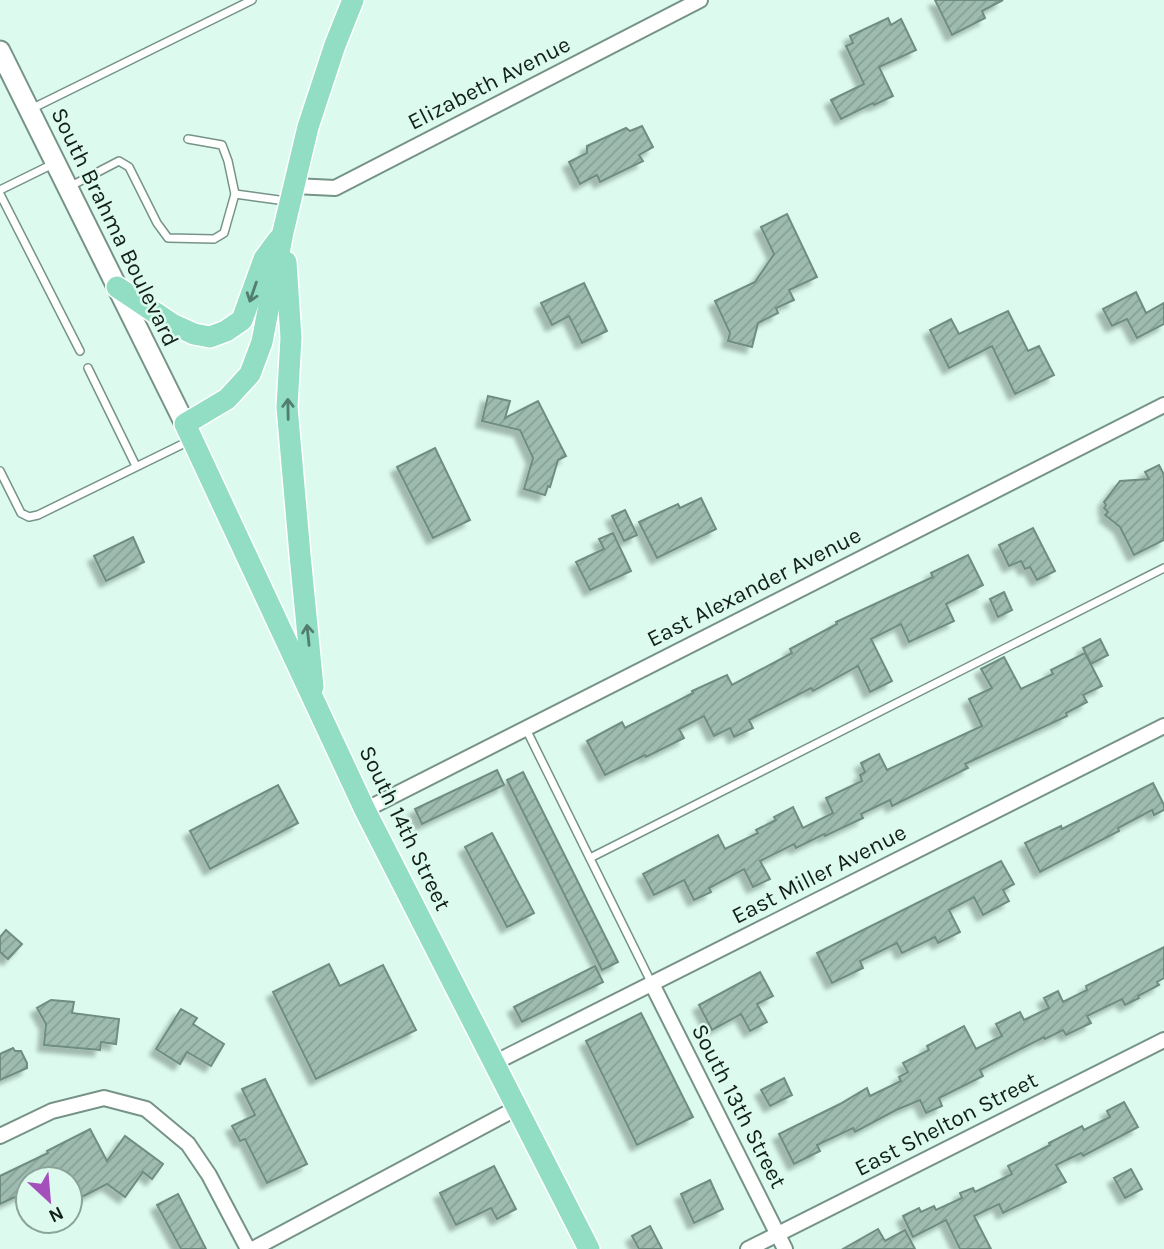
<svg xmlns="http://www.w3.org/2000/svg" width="1164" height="1249" viewBox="0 0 1164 1249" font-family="Karla,sans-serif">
	<defs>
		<pattern id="building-hatch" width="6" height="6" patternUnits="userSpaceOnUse" patternTransform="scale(1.75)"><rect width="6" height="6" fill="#9ebbaf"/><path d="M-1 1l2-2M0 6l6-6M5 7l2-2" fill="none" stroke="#87a096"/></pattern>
		<filter id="shadow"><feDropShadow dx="-6" dy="6" stdDeviation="2" flood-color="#0004"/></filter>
	</defs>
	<rect width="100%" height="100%" fill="#dcfbee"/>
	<g fill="url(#building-hatch)" stroke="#708d81" stroke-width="2" filter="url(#shadow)">
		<path d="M935,0H1003L982,11L985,18L952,35Z"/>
		<path d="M888,18L891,25L901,19L916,50L879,67L893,96L874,105L873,103L841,119L831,100L864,84L846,46L853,43L850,36Z"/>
		<path d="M642,126L653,147L639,155L643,161L600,182L597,175L580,184L569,162L587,153V146L626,128L630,131Z"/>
		<path d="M787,214L817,277L789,290L794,300L776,308L778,313L758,323L752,347L728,341L730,333L715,301L755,282L774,254L761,227Z"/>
		<path d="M584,283L607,331L582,343L569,316L552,325L541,303Z"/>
		<path d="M1136,292L1146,313L1164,303V324L1137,338L1127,319L1112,326L1103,309Z"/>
		<path d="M1008,311L1028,351L1039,346L1054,375L1015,394L992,346L949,368L930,330L951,319L959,334Z"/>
		<path d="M488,396L510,401L505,418L538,401L566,456L558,460L550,487L548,486L545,495L524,489L533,458L520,430L482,421Z"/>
		<path d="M435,448L470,520L433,538L397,467Z"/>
		<path d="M1159,465L1164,475V540L1134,555L1120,527L1105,515L1108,512L1104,508L1106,505L1104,502L1120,481L1149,479L1145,472Z"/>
		<path d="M701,498L716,529L657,558L639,522L678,504L680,508Z"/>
		<path d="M625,510L637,535L624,541L612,516Z"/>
		<path d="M1033,528L1055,571L1037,580L1030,567L1025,569L1021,561L1009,566L999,545Z"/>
		<path d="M613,533L631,571L590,590L576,562L604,549L599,539Z"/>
		<path d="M133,537L144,562L106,581L94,556Z"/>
		<path d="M968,555L983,585L946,604L954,621L909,642L901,624L871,639L892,681L870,692L858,666L813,691L811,688L749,720L753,728L734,737L730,728L714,736L704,716L679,729L684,738L646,757L645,755L605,775L587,741L622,722L625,728L693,693L692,691L727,675L732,685L792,653L790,649L837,624L836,622L933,577L931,573Z"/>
		<path d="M1004,592L1012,610L998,617L990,599Z"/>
		<path d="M1100,639L1108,655L1091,664L1083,648Z"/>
		<path d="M1085,653L1102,686L1083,695L1087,702L1066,713L1067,716L965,764L968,768L892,806L890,800L861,814L863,818L825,836L824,834L796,848L794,844L760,861L770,879L753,887L744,869L709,888L711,892L694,900L684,880L654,895L643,874L718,835L725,849L758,833L756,830L776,820L774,817L793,807L803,828L833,813L826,798L862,781L860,775L865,772L861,763L879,754L887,770L982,726L969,699L992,688L981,669L1004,657L1021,689L1053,674L1051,670Z"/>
		<path d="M497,770L504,785L422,824L415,809Z"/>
		<path d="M523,772L618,962L602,970L507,780Z"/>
		<path d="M1153,783L1164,805V810L1154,815L1152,810L1118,828L1119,831L1040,872L1025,843L1061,826L1062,829Z"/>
		<path d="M278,785L298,823L210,869L190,831Z"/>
		<path d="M492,833L534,913L507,927L465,847Z"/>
		<path d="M1001,861L1014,884L1003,890L1009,901L983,915L974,897L949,910L960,932L938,943L935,937L902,953L897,943L860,961L863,968L832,983L817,953Z"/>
		<path d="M6,930L22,944L8,959L0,952V937Z"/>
		<path d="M1164,947V978L1157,982L1159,985L1138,996L1139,998L1125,1005L1122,999L1087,1016L1091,1023L1066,1035L1063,1030L1045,1039L1044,1037L980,1070L983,1076L939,1098L942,1106L926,1113L920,1100L896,1110L855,1132L853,1128L817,1145L820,1151L794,1164L779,1134L840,1104L867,1088L870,1096L901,1081L899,1077L908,1072L903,1063L929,1050L927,1046L964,1026L976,1049L1002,1036L996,1024L1020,1012L1024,1020L1049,1008L1044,998L1058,991L1063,1002L1087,990L1086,986Z"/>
		<path d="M329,964L340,986L383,965L416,1030L316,1079L273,992Z"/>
		<path d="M595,966L603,982L522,1022L514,1007Z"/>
		<path d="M760,972L773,996L757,1004L767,1022L750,1031L741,1014L712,1030L699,1005Z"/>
		<path d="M51,1000L74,1002L72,1013L119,1019L116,1044L101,1042L100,1050L44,1045L46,1024L37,1008Z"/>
		<path d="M181,1009L197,1018L193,1024L224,1044L211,1066L187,1052L180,1064L156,1049Z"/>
		<path d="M641,1013L693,1117L637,1145L586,1041Z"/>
		<path d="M13,1048L15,1051H21L27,1063V1068L0,1080V1054Z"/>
		<path d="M784,1078L792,1095L770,1106L761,1090Z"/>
		<path d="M265,1079L307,1164L267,1183L245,1139L240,1141L232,1126L255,1115L242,1089Z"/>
		<path d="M1124,1102L1138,1127L1083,1156L1081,1153L1056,1165L1066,1182L1003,1213L999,1204L974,1216L991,1249H960L946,1220L913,1237L903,1216L919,1208L921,1212L934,1206L936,1210L962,1198L960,1193L973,1188L975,1192L1012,1174L1008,1166L1050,1145L1049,1143L1082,1126L1084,1130L1110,1117L1107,1111Z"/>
		<path d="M90,1129L107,1161L125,1136L163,1164L152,1179L143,1172L125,1197L107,1184L70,1203V1179H28V1191L0,1204V1176L48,1153L47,1151Z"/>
		<path d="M494,1166L516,1209L497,1219L491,1208L456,1225L440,1193Z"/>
		<path d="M1131,1169L1142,1189L1125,1198L1114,1178Z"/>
		<path d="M710,1180L723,1209L694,1223L681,1194Z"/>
		<path d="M178,1194L206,1249H181L157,1205Z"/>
		<path d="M650,1226L662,1249H639L632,1236Z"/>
		<path d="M878,1229L885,1241L905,1230L915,1249H843Z"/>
	</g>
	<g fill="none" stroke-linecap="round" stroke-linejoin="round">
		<defs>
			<g id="service">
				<path d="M29,110L252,0"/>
				<path d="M188,139L222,145L228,161L235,194"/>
				<path d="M69,187L119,161L129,167L157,223L168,238L214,239L224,233L235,194L286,201"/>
				<path d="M0,190L53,164"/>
				<path d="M0,194L80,351"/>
				<path d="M88,368L136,466"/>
				<path d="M0,471L21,513L29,517L38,515L189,441"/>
				<path d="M526,729L652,984"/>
				<path d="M590,858L1164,568"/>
			</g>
			<g id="minor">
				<path d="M294,186L335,188L700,0"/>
				<path d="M365,810L1164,405"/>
				<path d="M652,984L785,1249"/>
				<path d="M494,1063L1164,726"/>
				<path d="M0,1136L52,1111L104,1098L146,1109L188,1144L209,1175L248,1249"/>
				<path d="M253,1249L517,1108"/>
				<path d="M748,1249L1164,1040"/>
			</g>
			<path id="secondary" d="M0,51L185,424"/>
			<g id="primary">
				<path d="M353,0L335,45L308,127L283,232L262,342L250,374L227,399L185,424L365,810L589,1249"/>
				<path d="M286,262L291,338L287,407L300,555L313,687"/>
				<path d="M117,287L172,324L194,334L210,337L226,331L242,320L264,259L278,240"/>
			</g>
		</defs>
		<use href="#service" stroke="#779388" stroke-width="10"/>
		<use href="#minor" stroke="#779388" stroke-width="18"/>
		<use href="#secondary" stroke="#779388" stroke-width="23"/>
		<use href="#primary" stroke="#fff" stroke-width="24"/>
		<use href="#service" stroke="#fff" stroke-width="7"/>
		<use href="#minor" stroke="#fff" stroke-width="14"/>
		<use href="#secondary" stroke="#fff" stroke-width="19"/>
		<use href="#primary" stroke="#91dec5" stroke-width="21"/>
	</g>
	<defs><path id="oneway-shaft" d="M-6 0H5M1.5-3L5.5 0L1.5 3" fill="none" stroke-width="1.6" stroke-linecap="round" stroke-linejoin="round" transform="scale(1.75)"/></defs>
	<g stroke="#527e70">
		<use href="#oneway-shaft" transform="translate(253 292) rotate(109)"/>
		<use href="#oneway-shaft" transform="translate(288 409) rotate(-91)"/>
		<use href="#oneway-shaft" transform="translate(308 635) rotate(-96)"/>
	</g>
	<g text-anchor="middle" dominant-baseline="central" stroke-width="5" stroke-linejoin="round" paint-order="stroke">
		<g font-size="23" fill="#131f1a" stroke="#dcfbee">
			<text transform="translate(489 83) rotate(-27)">Elizabeth Avenue</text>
			<text transform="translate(115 227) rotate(64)">South Brahma Boulevard</text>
			<text transform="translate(754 587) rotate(-27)">East Alexander Avenue</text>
			<text transform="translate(405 828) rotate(64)">South 14th Street</text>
			<text transform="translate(819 874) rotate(-27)">East Miller Avenue</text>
			<text transform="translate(739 1106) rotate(63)">South 13th Street</text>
			<text transform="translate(946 1124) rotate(-27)">East Shelton Street</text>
		</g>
	</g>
	<g transform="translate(49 1200) rotate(154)"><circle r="33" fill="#dcfbee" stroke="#8ca399" stroke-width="2"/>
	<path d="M0-5L12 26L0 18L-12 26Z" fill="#a54fbd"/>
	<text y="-10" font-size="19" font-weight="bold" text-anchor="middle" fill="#131f1a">N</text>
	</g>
</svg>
